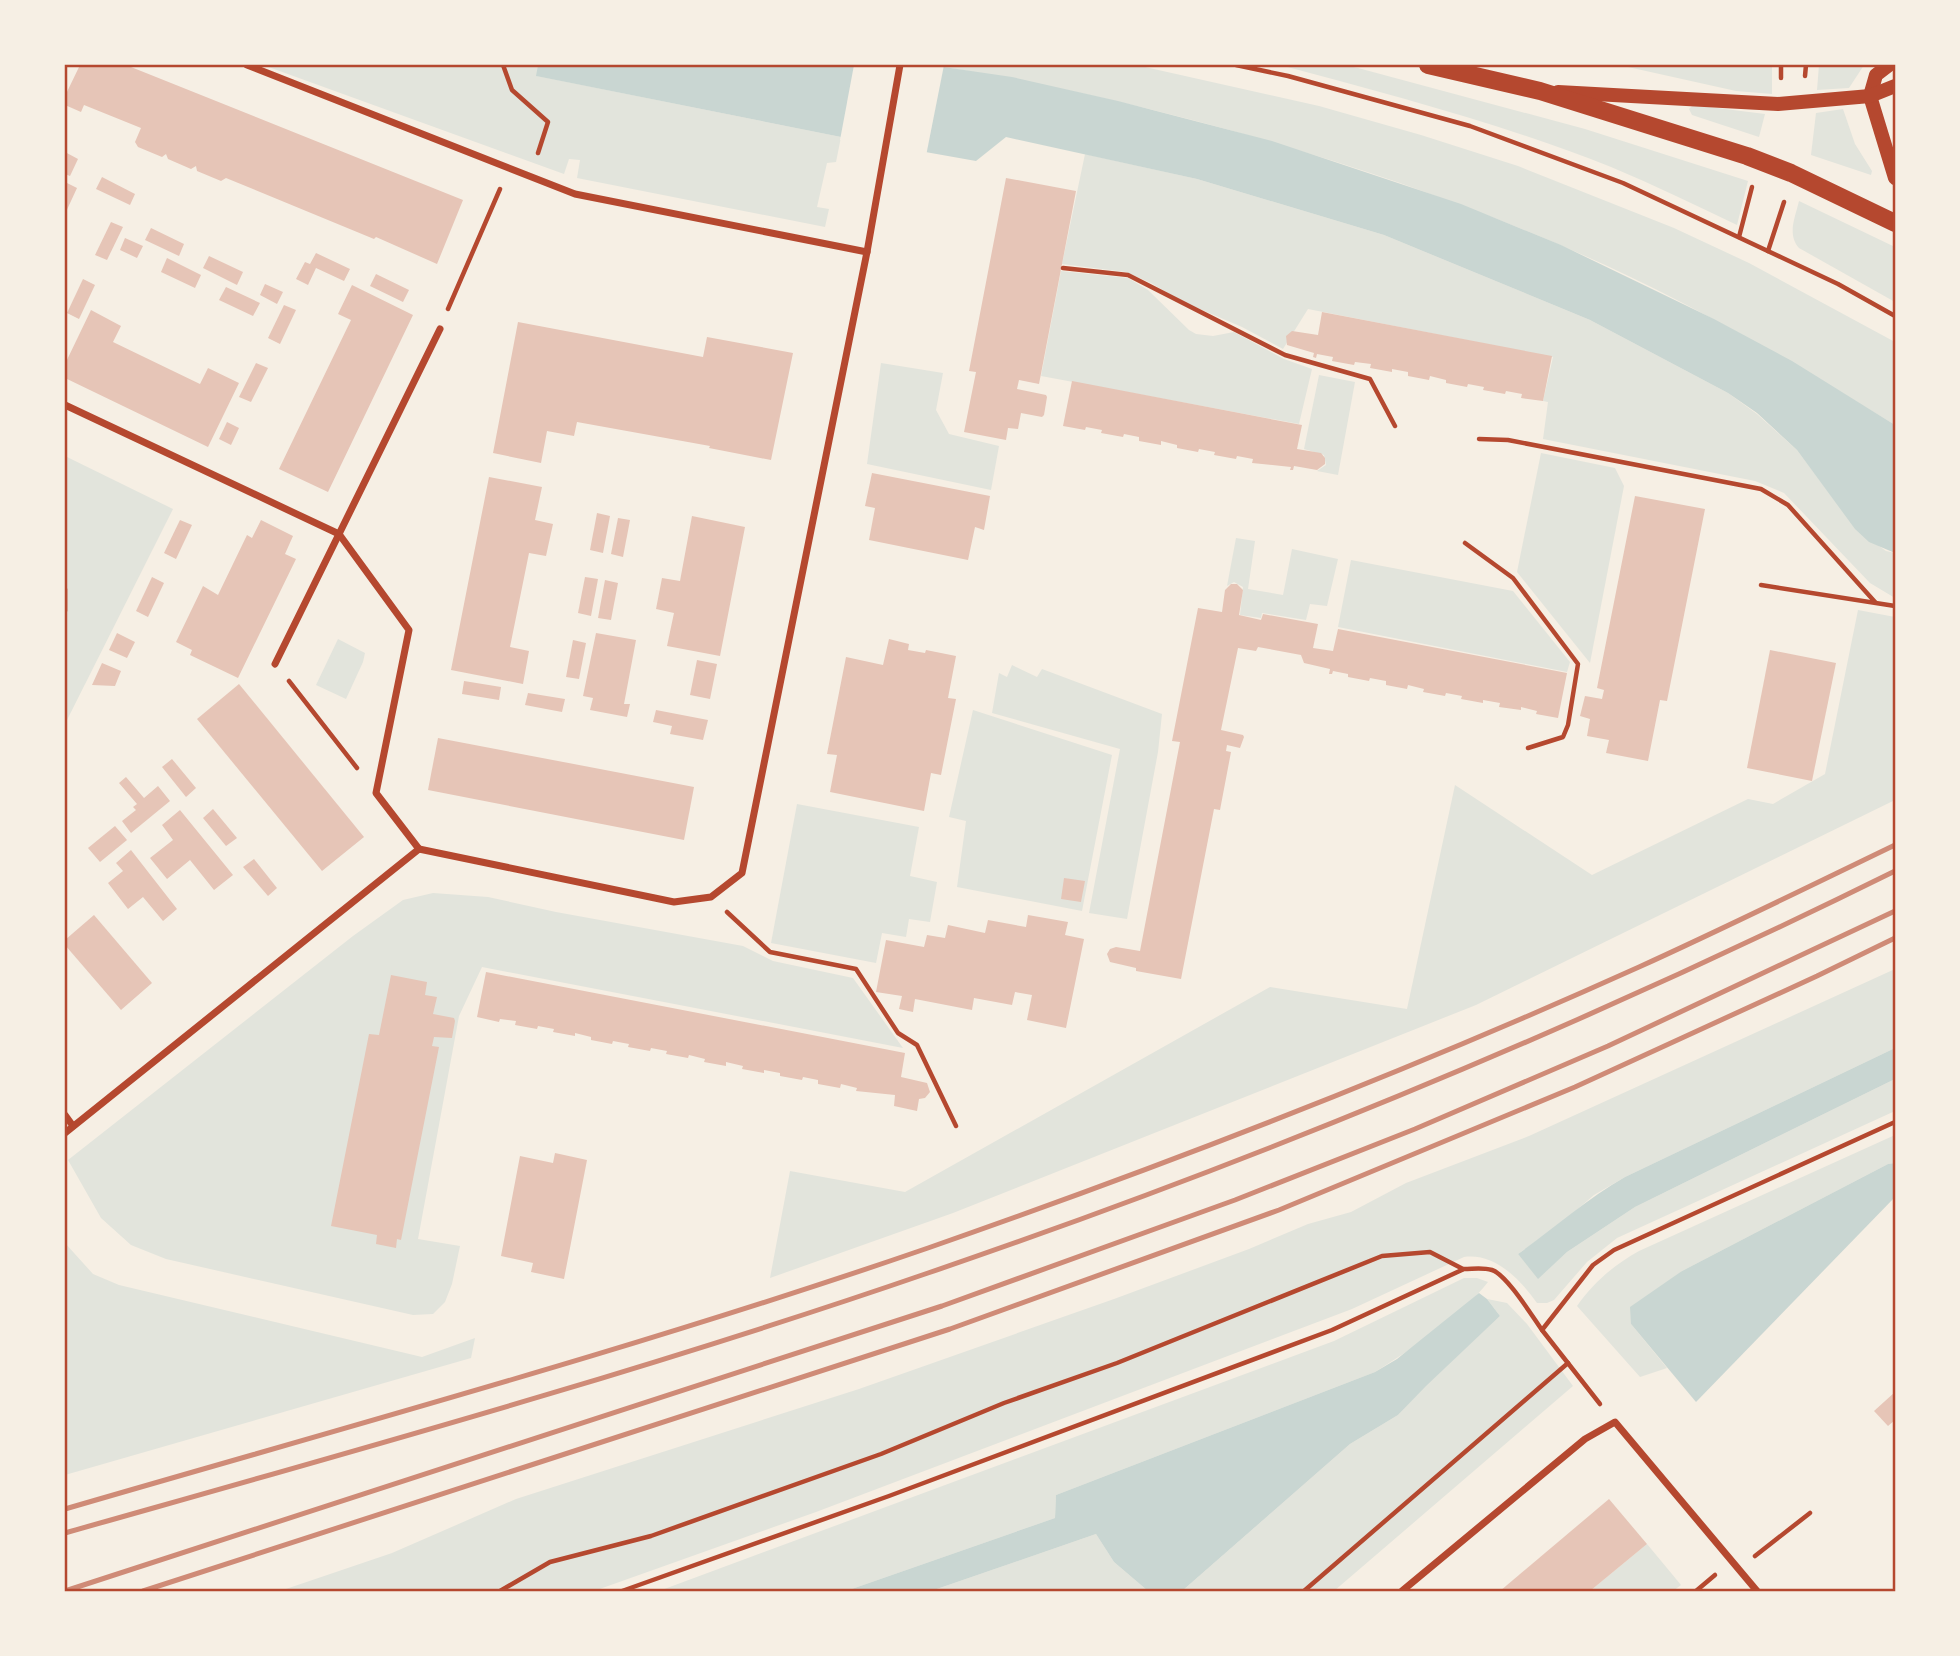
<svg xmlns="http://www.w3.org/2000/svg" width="1960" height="1656" viewBox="0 0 1960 1656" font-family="Overpass,sans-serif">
	<rect width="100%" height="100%" fill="#f6efe4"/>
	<g fill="#e2e4dc">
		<path d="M263,65H538L537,76L841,137L836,162L827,163L817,207L829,209L825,227L577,178L580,160L569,159L564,174Z"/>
		<path d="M943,65H1136L1319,106L1421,135L1518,166L1674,228L1749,263L1895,342V425C1787,358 1677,295 1560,245C1442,194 1320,154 1196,121C1112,99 1028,80 943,67Z"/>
		<path d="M1280,65H1343L1358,68L1585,129L1748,181L1737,225C1695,205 1654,185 1611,167C1504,124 1391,95 1280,65Z"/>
		<path d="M1619,65H1772V94L1736,91Z"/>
		<path d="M1819,65H1864L1849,88L1817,90Z"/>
		<path d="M1693,105L1765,114L1759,137L1692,115L1689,109Z"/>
		<path d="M1843,109L1855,144L1872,171L1871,175L1811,155L1816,113Z"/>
		<path d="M1085,154L1197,179L1384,235L1590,320L1728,393L1757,414L1797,450L1856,529L1886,551L1895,553V598L1870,583L1784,493L1755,481L1543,439L1548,402L1543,401L1553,357L1308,309L1283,349L1242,327L1181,301L1151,283L1126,272L1062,264Z"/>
		<path d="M1799,201L1895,247V302L1799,248C1787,234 1795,218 1799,201Z"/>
		<path d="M1061,271L1128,278L1148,290L1189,330L1196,334L1213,336L1234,332L1284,359L1312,369L1299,424L1041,376Z"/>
		<path d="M881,363L943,373L936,410L949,434L999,446L991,490L867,464Z"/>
		<path d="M1319,375L1355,382L1338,475L1317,471L1326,465L1324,455L1304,449Z"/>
		<path d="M1541,453L1615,468L1624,486L1590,663L1517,572Z"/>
		<path d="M65,456L173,509L65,724Z"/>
		<path d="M1236,538L1255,541L1248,589L1283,595L1292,549L1338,559L1327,606L1310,604L1306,620L1262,613L1261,618L1240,615L1243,587L1234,582L1227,586Z"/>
		<path d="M1351,560L1513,591L1570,662L1567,672L1338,627Z"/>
		<path d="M1858,610L1895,617V800L1476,1005L953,1213L770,1278L790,1171L905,1192L1270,987L1407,1009L1455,785L1592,875L1748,799L1773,804L1825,774Z"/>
		<path d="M338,639L365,653L363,662L346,699L316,685Z"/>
		<path d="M1012,665L1037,677L1042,669L1162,714L1158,752L1127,919L1089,913L1120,749L992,713L999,673L1007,677Z"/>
		<path d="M973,710L1112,755L1082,911L957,887L966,821L949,817Z"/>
		<path d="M797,804L919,827L910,876L937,882L930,922L909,919L906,937L882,933L876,963L771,943Z"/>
		<path d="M433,893L488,897L556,912L743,946L773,961L853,978L903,1048L482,967L459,1016L418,1239L460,1246L452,1284L445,1302L433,1314L413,1315L166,1259L131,1245L101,1218L68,1160L353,936L403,900Z"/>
		<path d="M1895,969V1048L1625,1177L1594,1195L1565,1220L1518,1254L1538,1278L1567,1252L1635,1207L1895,1079V1111L1617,1238L1587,1262L1554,1300L1547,1303H1537C1520,1279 1495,1253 1464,1257L1352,1309L816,1512L594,1591H280L392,1553L516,1499L859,1389L1114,1299L1249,1249L1308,1224L1351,1212L1406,1183L1529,1136Z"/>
		<path d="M1895,1135V1163L1888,1164L1682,1271L1631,1324L1667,1368L1640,1377L1577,1306C1594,1282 1614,1265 1639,1251Z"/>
		<path d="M65,1243L93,1274L119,1285L422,1357L475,1338L471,1358L65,1475Z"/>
		<path d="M1464,1278H1477L1488,1282C1465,1312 1408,1352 1375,1372L1056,1495L1055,1518L846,1591H659L1334,1341Z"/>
		<path d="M1487,1299L1507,1303L1527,1324L1573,1386L1334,1591H1182L1350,1444L1398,1415L1425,1386L1500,1316Z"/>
		<path d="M1096,1534L1114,1562L1148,1591H931Z"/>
		<path d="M1647,1544L1681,1585L1673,1591H1590Z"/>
	</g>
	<g fill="#c9d6d2">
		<path d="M538,65H930L1012,77L1118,101L1272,141L1461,204L1561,245L1714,319L1792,361L1895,425V553L1869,542L1855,529L1797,450L1757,413L1728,393L1590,320L1384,235L1197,179L1006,137L976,161L841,137L536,76Z"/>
		<path d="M1895,1048V1079L1635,1207L1567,1252L1538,1279L1518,1254C1554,1228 1587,1199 1625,1177Z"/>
		<path d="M1895,1163V1197L1696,1402L1631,1324L1630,1307L1682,1271L1888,1164Z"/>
		<path d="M1479,1293L1487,1299L1500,1316L1426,1386L1398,1415L1350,1444L1182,1591H1148L1114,1562L1096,1534L931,1591H846L1055,1518L1056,1495L1375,1372L1397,1359Z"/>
	</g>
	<path fill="#f6efe4" d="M854,65H944L926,156L840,140Z"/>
	<g fill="#e6c5b7">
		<path d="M80,65H126L463,200L437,264L376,237L374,239L226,178L221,181L197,171L196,166L191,169L168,159L166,154L162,157L138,147L135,142L141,128L84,105L81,112L65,105V96Z"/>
		<path d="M65,152L78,159L70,176L65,174Z"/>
		<path d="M102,177L135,194L130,205L96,189Z"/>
		<path d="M1006,178L1076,191L1039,384L1019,380L1017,389L1046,395L1047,397L1044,415L1042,417L1021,413L1018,429L1008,428L1006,440L964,432L976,372L969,371Z"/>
		<path d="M65,182L77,188L65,214Z"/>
		<path d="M111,222L123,227L107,260L95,255Z"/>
		<path d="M151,228L184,244L179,256L145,240Z"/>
		<path d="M125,238L143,246L137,258L120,250Z"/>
		<path d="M316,253L350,269L344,281L316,268L308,285L296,279L305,262L310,264Z"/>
		<path d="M209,256L243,272L237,285L203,268Z"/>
		<path d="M167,258L201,275L195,288L161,272Z"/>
		<path d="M376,274L409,290L403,302L370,286Z"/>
		<path d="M83,279L95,285L79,319L67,313Z"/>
		<path d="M265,284L283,292L277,304L260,295Z"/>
		<path d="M352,285L413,315L328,492L279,469L351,320L338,314Z"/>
		<path d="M226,287L260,303L253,316L219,300Z"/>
		<path d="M284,305L296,310L280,344L268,338Z"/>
		<path d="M91,310L121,326L113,342L200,384L208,368L239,383L208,447L65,378V364Z"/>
		<path d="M1322,312L1552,356L1543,401L1521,398L1522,394L1506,391L1505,394L1483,390L1484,387L1468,384L1467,387L1446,383V380L1430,376L1429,380L1408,376V372L1392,369V372L1370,368L1371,364L1355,362L1354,365L1332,361L1333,357L1317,354L1316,358L1313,357L1314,353L1287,345L1286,336L1292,331L1318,335Z"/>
		<path d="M518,322L703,357L707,337L793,353L771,460L709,448L710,446L577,422L574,436L547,431L541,463L493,453Z"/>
		<path d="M256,363L268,368L251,402L239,397Z"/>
		<path d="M1072,381L1302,425L1297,449L1321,453L1325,458V464L1317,470L1294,466L1293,470H1290L1291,467L1252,463L1253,459L1237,456L1236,459L1214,455L1215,452L1199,449L1198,452L1177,448V445L1161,441V445L1139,441V437L1124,434L1123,437L1101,433L1102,430L1086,427L1085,430L1063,426Z"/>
		<path d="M227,422L239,428L231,445L219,439Z"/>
		<path d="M872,473L990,496L984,530L975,527L968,560L869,540L875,508L865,506Z"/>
		<path d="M489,477L542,487L535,520L553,524L546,556L529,553L510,647L529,651L523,684L451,670Z"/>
		<path d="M1635,496L1705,509L1667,701L1660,700L1648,761L1606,753L1609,740L1587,736L1590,719L1580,716L1585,696L1602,699L1604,690L1597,688Z"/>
		<path d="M597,513L610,516L603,553L590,550Z"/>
		<path d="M692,516L745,527L720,656L667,646L674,613L656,609L662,578L680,581Z"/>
		<path d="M618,518L630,520L623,557L611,554Z"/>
		<path d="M180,520L192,525L176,559L164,553Z"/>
		<path d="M261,520L293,536L285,554L296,559L238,678L190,655L192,650L176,642L203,586L218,595L247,535L252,538Z"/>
		<path d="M152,577L164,583L148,617L136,611Z"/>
		<path d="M585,577L598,579L591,616L578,613Z"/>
		<path d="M605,580L618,583L611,620L598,618Z"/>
		<path d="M1231,584H1237L1243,590L1239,615L1261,620L1263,614L1318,624L1313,648L1333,651L1338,629L1567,673L1558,718L1536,714L1537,711L1521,707V710L1499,707L1500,703L1483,700V703L1461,699L1462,696L1446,693L1445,696L1423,692L1424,689L1408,685L1407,689L1386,685V681L1370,678L1369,681L1348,677V674L1333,671L1332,674H1329L1330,669L1304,663L1301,655L1258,647L1256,651L1238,648L1221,730L1243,735L1244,737L1240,748L1227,745L1226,751L1231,752L1220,810L1214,809L1181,979L1136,971V968L1110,962L1107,954L1110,949L1116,947L1140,951L1180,742L1172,741L1198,608L1222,612L1225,590Z"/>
		<path d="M117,633L135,642L127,658L109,650Z"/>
		<path d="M596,633L636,640L624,704H630L627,717L590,710L593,698L583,696Z"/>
		<path d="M889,639L909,644L908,650L925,653L926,650L956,656L948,698L956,699L941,775L931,773L924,811L830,792L837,755L827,754L846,657L883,665Z"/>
		<path d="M573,640L586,643L579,679L566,677Z"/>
		<path d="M1770,650L1836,663L1812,781L1747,768Z"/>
		<path d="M697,660L717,664L710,699L690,695Z"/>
		<path d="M102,663L121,671L115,686L92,685Z"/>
		<path d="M464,681L501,687L499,700L462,694Z"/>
		<path d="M239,684L364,837L322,871L197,719Z"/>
		<path d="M528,693L565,699L562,712L525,705Z"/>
		<path d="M656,710L708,720L703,740L670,734L672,726L653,722Z"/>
		<path d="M438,738L694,787L684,840L428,790Z"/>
		<path d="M172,759L196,788L186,797L162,767Z"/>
		<path d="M126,777L144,798L158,786L170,801L131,833L122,821L136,810L133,807L137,804L119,783Z"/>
		<path d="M213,809L237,838L226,846L203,818Z"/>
		<path d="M180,810L233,875L214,890L190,860L167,879L150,858L173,840L162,825Z"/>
		<path d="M115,826L127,840L100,862L88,848Z"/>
		<path d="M131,850L177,909L163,921L143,897L128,909L108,883L123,871L116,863Z"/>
		<path d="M254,859L277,888L268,896L243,867Z"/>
		<path d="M1064,878L1085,881L1081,902L1061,899Z"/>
		<path d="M94,915L152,983L121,1010L65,945V940Z"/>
		<path d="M1028,915L1068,922L1065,935L1084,939L1066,1028L1027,1020L1032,995L1015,992L1012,1005L974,998L972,1010L915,999L913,1012L899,1009L902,996L876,992L886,940L924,947L927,935L945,938L948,925L985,933L988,920L1026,927Z"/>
		<path d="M486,972L905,1053L901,1077L927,1083L930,1092L925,1098L919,1099L917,1111L894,1106L895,1095L856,1091L857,1088L841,1084L840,1088L818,1084V1080L803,1077L802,1080L780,1076V1073L764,1070V1073L742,1069L743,1066L726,1062V1066L704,1062L705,1059L689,1055L688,1058L666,1054L667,1051L651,1048L650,1051L628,1047L629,1044L613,1041L612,1044L591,1040V1037L575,1033V1036L553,1032L554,1029L538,1026L537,1029L515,1025L516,1021L500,1019L499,1022L477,1017Z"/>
		<path d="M391,975L427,982L425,995L437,997L433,1014L454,1018L455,1021L452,1038L434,1037L432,1046L439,1047L401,1240L397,1239L396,1248L376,1244L377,1235L331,1226L369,1034L379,1035Z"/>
		<path d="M555,1153L587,1160L564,1279L531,1272L533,1263L501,1256L520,1156L553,1163Z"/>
		<path d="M1895,1392V1420L1888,1426L1874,1411Z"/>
		<path d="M1609,1499L1647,1544L1590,1591H1500Z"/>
	</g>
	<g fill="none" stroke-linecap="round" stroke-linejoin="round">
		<g stroke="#b5482f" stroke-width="4.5">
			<path d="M503,65L512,90L548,122L538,153"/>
			<path d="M1236,65L1288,76L1470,126L1623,183L1838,284L1895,316"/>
			<path d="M1805,76L1806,65"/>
			<path d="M1781,78V65"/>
			<path d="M1739,237L1752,187"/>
			<path d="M1768,251L1784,202"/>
			<path d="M1063,268L1128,275L1285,355L1370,379L1395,426"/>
			<path d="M448,309L500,189"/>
			<path d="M1479,439L1508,440L1761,489L1788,505L1875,602"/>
			<path d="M1465,543L1513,578L1578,664L1568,725L1563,737L1528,748"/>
			<path d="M1761,585L1895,606"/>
			<path d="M65,589V611"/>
			<path d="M289,681L357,768"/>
			<path d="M727,912L770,952L856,969L898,1033L917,1045L956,1126"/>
			<path d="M1542,1330L1600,1404"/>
			<path d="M1755,1556L1810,1513"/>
			<path d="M500,1591L550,1562L651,1536L881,1454L1004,1403L1117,1363L1382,1256L1430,1252L1463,1269"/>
			<path d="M622,1591L889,1496L1332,1330L1464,1269C1473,1269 1482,1267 1492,1270C1507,1275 1532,1316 1542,1330L1593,1265L1614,1250L1895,1122"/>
			<path d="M1304,1591L1568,1363"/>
			<path d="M1696,1591L1715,1575"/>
		</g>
		<g stroke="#b5482f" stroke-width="7">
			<path d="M247,65L575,194L867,252"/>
			<path d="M65,405L339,534L409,630L376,793L419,849"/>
			<path d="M275,664L440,329"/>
			<path d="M419,849L674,902L711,897L742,873L867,252L900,65"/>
			<path d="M65,1115L73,1126"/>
			<path d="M65,1133L419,849"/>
			<path d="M1402,1591L1585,1439L1615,1422L1757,1591"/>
		</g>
		<g stroke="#b5482f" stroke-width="14">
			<path d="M1889,65L1876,75L1870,96L1895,178"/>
			<path d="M1558,92L1778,104L1870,96L1895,86"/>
		</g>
		<path stroke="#b5482f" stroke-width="18" d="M1428,65L1540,91L1747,156L1791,173L1895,223"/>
		<g stroke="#cf8b77" stroke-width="5">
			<path d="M65,1509C353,1425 644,1346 928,1248C1169,1164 1406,1072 1639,967C1725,928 1810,886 1895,845"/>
			<path d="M65,1533C354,1451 644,1371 928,1273C1259,1160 1582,1026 1895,871"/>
			<path d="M65,1591L942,1306L1235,1200L1415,1129L1608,1046L1895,911"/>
			<path d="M143,1591L950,1329L1279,1210L1575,1087L1817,976L1895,938"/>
		</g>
	</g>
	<rect width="1960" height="1656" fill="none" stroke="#f6efe4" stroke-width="133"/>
	<rect x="66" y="66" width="1828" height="1524" fill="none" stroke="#b5482f" stroke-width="2.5"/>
</svg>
